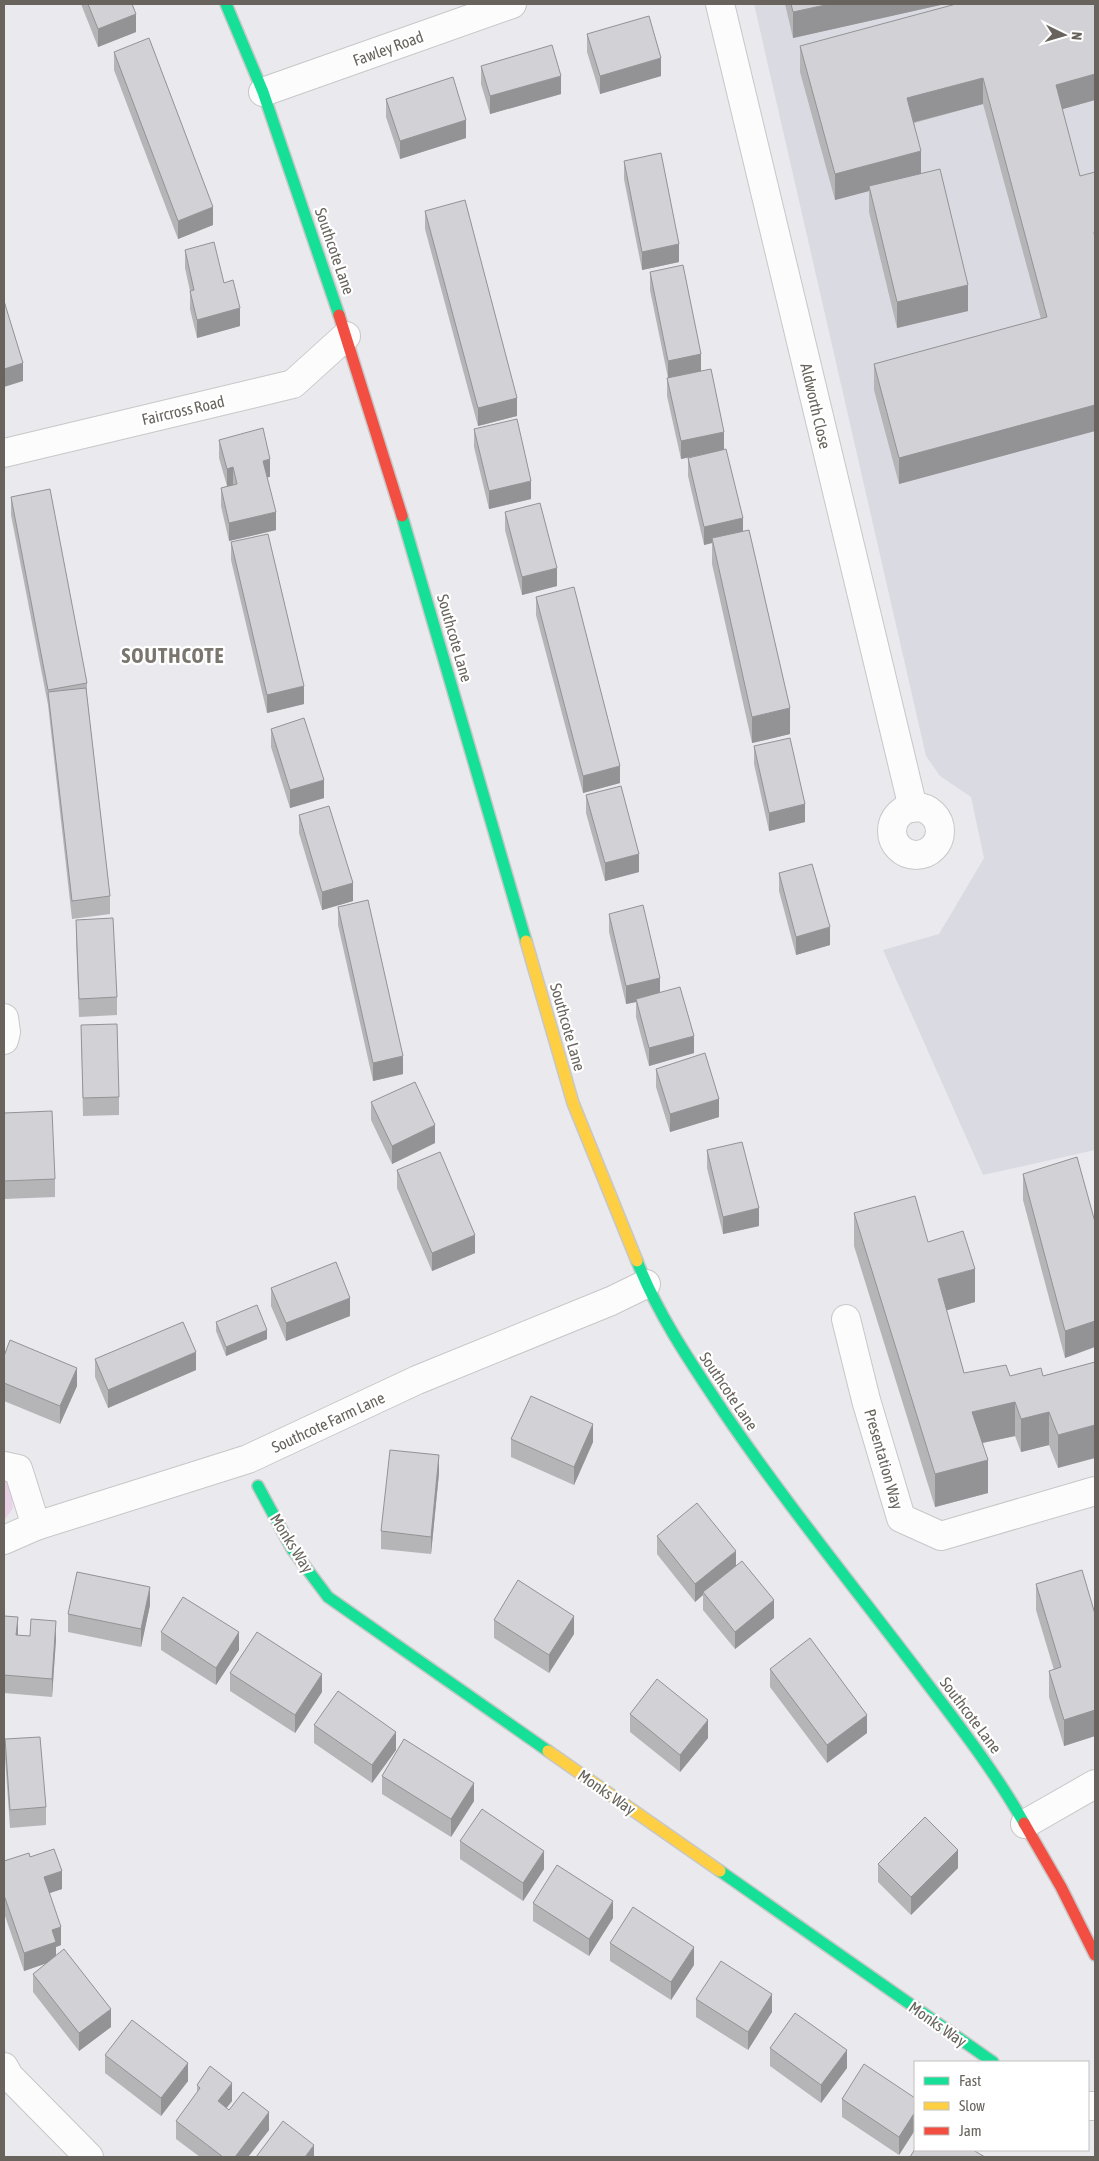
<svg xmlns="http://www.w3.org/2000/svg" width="1099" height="2161" viewBox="0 0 1099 2161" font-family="'Asap Condensed',sans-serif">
	<rect width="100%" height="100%" fill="#e9e9ee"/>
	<path fill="#dadbe2" d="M754,4H1095V1150L983,1175L883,950L939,934L984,858L971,797L940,776L926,756Z"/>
	<path fill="#ead3e9" d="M4,1479L10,1481L13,1508L4,1521Z"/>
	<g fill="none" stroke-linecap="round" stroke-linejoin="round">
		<defs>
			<g id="street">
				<path d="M720,4L913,808"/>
				<path d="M263,92L512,4"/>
				<path d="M4,453L293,384L346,336"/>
				<circle cx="916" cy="831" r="24"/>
				<path d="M4,1018L6,1032L4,1040"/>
				<path d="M846,1319L866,1400L901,1518L941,1536L1095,1491"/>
				<path d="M4,1466L18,1469L36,1526"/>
				<path d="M4,1540L36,1526L248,1459L417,1380L611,1301L646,1284"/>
				<path d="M1025,1824L1095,1784"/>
				<path d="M4,2067L9,2076L89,2157"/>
				<path d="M1088,2106H1095"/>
			</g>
			<g id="fast">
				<path d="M226,4L263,92L339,315"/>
				<path d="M402,516L526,941"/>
				<path d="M637,1261C658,1315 691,1363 723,1411C785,1502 854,1587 920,1674C957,1723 994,1770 1024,1823"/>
				<path d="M258,1486L292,1549L328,1597L548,1751"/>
				<path d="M720,1871L993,2062"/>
			</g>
			<g id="slow">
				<path d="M526,941L573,1103L637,1261"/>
				<path d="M548,1751L720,1871"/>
			</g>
			<g id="jam">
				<path d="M339,315L402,516"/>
				<path d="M1024,1823L1061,1887L1095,1955"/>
			</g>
		</defs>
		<use href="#street" stroke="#c8c7c7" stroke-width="30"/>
		<use href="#fast" stroke="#c8c7c7" stroke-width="14"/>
		<use href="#slow" stroke="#c8c7c7" stroke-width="14"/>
		<use href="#jam" stroke="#c8c7c7" stroke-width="14"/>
		<use href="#street" stroke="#fcfcfc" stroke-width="28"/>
		<use href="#fast" stroke="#16e098" stroke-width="11"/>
		<use href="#slow" stroke="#ffcf43" stroke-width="11"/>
		<use href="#jam" stroke="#f24e42" stroke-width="11"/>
	</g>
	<g fill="#b5b4b7">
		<path d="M81,4H132L136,32L98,47Z"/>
		<path d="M785,4H945L793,38Z"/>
		<path d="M1095,4V100L1062,109L1095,431L899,484L874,390V364L1041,319L983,104L914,123L921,174L968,311L897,328L869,212V191L835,200L800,72V46Z"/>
		<path d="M587,34L661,76L600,94L587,52Z"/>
		<path d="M114,52L213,225L178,239L114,70Z"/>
		<path d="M481,66L561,94L490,114L481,84Z"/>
		<path d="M386,99L466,138L400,159L386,117Z"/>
		<path d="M624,161L679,262L642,270L624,179Z"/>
		<path d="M425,211L517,416L478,426L425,229Z"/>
		<path d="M185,250L224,283L240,326L197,338L190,309V291L185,268Z"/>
		<path d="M650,272L701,371L724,449L790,734L752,743L712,564V543L704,545L688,476V458L704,454L681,459L667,396V378H668L650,290Z"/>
		<path d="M474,429L531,499L489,509L474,447Z"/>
		<path d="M219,440L270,477H267L276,530L229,541L221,506V488L227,486L219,458Z"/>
		<path d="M11,497L87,683V696L110,896V914L72,919L48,705L11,515Z"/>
		<path d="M505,512L557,586L522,595L505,530Z"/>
		<path d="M231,542L304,704L267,713L231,560Z"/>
		<path d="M536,597L620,783L583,793L536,615Z"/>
		<path d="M271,729L324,798L290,808L271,747Z"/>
		<path d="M754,746L805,822L769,831L754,764Z"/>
		<path d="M586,795L639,872L605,881L586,813Z"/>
		<path d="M299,815L353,901L322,910L299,833Z"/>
		<path d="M779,873L830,945L796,955L779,891Z"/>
		<path d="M338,907L403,1074L373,1081L338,925Z"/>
		<path d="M609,914L660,993L694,1053L649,1066L636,1017V1002L626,1004L609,932Z"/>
		<path d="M76,920L117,997V1015L79,1017L76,938Z"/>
		<path d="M81,1025L119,1097V1115L83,1116Z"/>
		<path d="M656,1069L719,1117L670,1132L656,1087Z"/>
		<path d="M371,1102L435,1143L392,1164L371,1120Z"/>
		<path d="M4,1113L55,1179V1197L4,1199Z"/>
		<path d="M707,1150L759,1226L723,1234L707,1168Z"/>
		<path d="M397,1170L475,1253L432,1271L397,1188Z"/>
		<path d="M1023,1174L1095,1222L1065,1358L1023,1200Z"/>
		<path d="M854,1213L928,1242L975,1302L946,1310L964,1373L1010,1376H1043L1095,1362L1058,1468L1049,1445L1021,1452L1015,1436L983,1443L988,1493L935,1507L854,1246Z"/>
		<path d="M271,1288L350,1316L286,1341L271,1306Z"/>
		<path d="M216,1322L267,1339L226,1356L216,1331Z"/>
		<path d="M4,1356L77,1386L60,1424L4,1401Z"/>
		<path d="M95,1359L196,1370L108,1408L95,1377Z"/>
		<path d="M511,1439L593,1442L574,1485L511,1457Z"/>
		<path d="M439,1473L431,1554L381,1549V1531Z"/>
		<path d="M657,1536L736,1566L774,1618L735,1649L703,1610V1595L695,1602L657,1554Z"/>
		<path d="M1036,1584L1095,1614V1736L1064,1746L1049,1697V1671L1054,1670L1036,1610Z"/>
		<path d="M150,1605L141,1647L68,1632V1614Z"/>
		<path d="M4,1616L18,1635L56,1639L52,1697L4,1693Z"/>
		<path d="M494,1620L574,1634L549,1673L494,1638Z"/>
		<path d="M161,1632L239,1650L216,1685L161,1650Z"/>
		<path d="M770,1669L867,1733L827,1763L770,1687Z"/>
		<path d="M230,1673L322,1692L295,1733L230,1691Z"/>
		<path d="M630,1714L708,1738L680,1772L630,1732Z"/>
		<path d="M314,1725L396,1750L372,1783L314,1743Z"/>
		<path d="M5,1739L46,1807V1825L10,1828L5,1757Z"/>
		<path d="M382,1776L474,1801L451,1837L382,1794Z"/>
		<path d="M460,1841L544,1869L523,1901L460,1859Z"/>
		<path d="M30,1857L62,1889L49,1893L61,1945L56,1947V1956L111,2027L79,2051L33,1992V1974L47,1963L24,1971L4,1913V1861Z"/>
		<path d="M878,1864L958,1868L911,1915L878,1882Z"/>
		<path d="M533,1903L613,1918L589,1956L533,1921Z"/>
		<path d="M610,1943L694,1965L671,2000L610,1961Z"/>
		<path d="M696,1999L772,2012L748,2050L696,2017Z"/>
		<path d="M770,2048L847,2068L821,2103L770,2066Z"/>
		<path d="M105,2055L188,2081L161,2116L105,2073Z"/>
		<path d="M197,2085L232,2101L226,2108L269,2130L248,2157H200L176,2139V2121L197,2093Z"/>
		<path d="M915,2098V2130L899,2155L842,2117V2099Z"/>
	</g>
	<g fill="#939295">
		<path d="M830,4H945L793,38V12Z"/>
		<path d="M136,14V32L98,47V29Z"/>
		<path d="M661,58V76L600,94V76Z"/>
		<path d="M1095,74V100L1056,111V85Z"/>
		<path d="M561,76V94L490,114V96Z"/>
		<path d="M983,78V104L907,124V98Z"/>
		<path d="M466,120V138L400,159V141Z"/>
		<path d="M921,151V177L869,186V191L835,200V174Z"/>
		<path d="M213,207V225L178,239V221Z"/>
		<path d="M679,244V262L642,270V252Z"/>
		<path d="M968,285V311L897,328V302Z"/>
		<path d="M240,308V326L197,338V320Z"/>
		<path d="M701,354V372L668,378V361Z"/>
		<path d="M23,363V381L4,387V369Z"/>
		<path d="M517,398V416L478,426V408Z"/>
		<path d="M1095,405V431L899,484V458Z"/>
		<path d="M724,432V450L681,459V441Z"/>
		<path d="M270,459V477L263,478V461Z"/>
		<path d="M233,467V485L227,487V469Z"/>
		<path d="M531,481V499L489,509V491Z"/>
		<path d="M276,512V530L229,541V523Z"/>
		<path d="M743,518V535L712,538V543L704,545V527Z"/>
		<path d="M557,568V586L522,595V577Z"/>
		<path d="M304,686V704L267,713V695Z"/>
		<path d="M790,708V734L752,743V717Z"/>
		<path d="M620,766V783L583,793V776Z"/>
		<path d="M324,780V798L290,808V790Z"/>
		<path d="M805,804V822L769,831V813Z"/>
		<path d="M639,854V872L605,881V863Z"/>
		<path d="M353,883V901L322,910V892Z"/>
		<path d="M830,927V945L796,955V937Z"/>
		<path d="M660,978V996L636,999V1002L626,1004V986Z"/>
		<path d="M694,1036V1053L649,1066V1048Z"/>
		<path d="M403,1056V1074L373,1081V1063Z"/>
		<path d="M719,1099V1117L670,1132V1114Z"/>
		<path d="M435,1125V1143L392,1164V1146Z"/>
		<path d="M759,1208V1226L723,1234V1217Z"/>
		<path d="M475,1235V1253L432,1271V1253Z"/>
		<path d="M975,1269V1302L938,1313V1279Z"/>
		<path d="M350,1298V1316L286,1341V1323Z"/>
		<path d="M1095,1321V1347L1065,1358V1331Z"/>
		<path d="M267,1330V1339L226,1356V1347Z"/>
		<path d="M196,1352V1370L108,1408V1390Z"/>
		<path d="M77,1368V1386L60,1424V1406Z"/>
		<path d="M1015,1402V1436L972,1445V1412Z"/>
		<path d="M1049,1412V1445L1021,1452V1419Z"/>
		<path d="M593,1424V1442L574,1485V1467Z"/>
		<path d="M1095,1425V1458L1058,1468V1435Z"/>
		<path d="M439,1455V1473L431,1554V1537Z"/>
		<path d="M988,1460V1493L935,1507V1474Z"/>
		<path d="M736,1551V1569L703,1592V1595L695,1602V1584Z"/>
		<path d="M150,1587V1605L141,1647V1629Z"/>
		<path d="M774,1600V1618L735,1649V1632Z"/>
		<path d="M574,1616V1634L549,1673V1655Z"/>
		<path d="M18,1617V1635H16Z"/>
		<path d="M56,1621V1639L52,1697V1679Z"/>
		<path d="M239,1632V1650L216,1685V1668Z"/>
		<path d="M322,1674V1692L295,1733V1715Z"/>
		<path d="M1095,1710V1736L1064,1746V1720Z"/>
		<path d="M867,1715V1733L827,1763V1745Z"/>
		<path d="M708,1720V1738L680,1772V1755Z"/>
		<path d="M396,1732V1750L372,1783V1765Z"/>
		<path d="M474,1783V1801L451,1837V1819Z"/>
		<path d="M958,1850V1868L911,1915V1897Z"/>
		<path d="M544,1851V1869L523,1901V1883Z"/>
		<path d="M62,1871V1889L44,1895V1877Z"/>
		<path d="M613,1901V1918L589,1956V1939Z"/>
		<path d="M61,1927V1945L56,1947V1960L24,1971V1953L52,1930Z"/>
		<path d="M694,1947V1965L671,2000V1982Z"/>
		<path d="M772,1994V2012L748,2050V2032Z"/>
		<path d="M111,2009V2027L79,2051V2033Z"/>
		<path d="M847,2050V2068L821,2103V2085Z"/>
		<path d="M188,2063V2081L161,2116V2098Z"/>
		<path d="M232,2083V2101L218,2119V2101Z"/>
		<path d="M269,2112V2130L248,2157H235Z"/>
		<path d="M915,2112V2130L899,2155V2137Z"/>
		<path d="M314,2145V2157H305Z"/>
	</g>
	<g fill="#d2d1d5" stroke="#939295">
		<path d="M88,4H132L136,14L98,29Z"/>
		<path d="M791,4H830L793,12Z"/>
		<path d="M956,4H1095V74L1056,85L1080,176L1095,172V232H1094L1095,238V405L899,458L874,364L1047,317L983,78L907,98L921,151L835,174L800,46Z"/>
		<path d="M649,16L661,58L600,76L587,34Z"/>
		<path d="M149,38L213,207L178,221L114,52Z"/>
		<path d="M552,45L561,76L490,96L481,66Z"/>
		<path d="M453,77L466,120L400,141L386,99Z"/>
		<path d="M661,153L679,244L642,252L624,161Z"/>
		<path d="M940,169L968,285L897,302L869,186Z"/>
		<path d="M465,200L517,398L478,408L425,211Z"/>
		<path d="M214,242L224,283L233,280L240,308L197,320L190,291L194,290L185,250Z"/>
		<path d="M683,265L701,354L668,361L650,272Z"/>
		<path d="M4,301L23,363L4,369Z"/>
		<path d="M711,369L724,432L681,441L667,378Z"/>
		<path d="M517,419L531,481L489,491L474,429Z"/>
		<path d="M263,428L270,459L263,461L276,512L229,523L221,488L237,484L233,467L227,469L219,440Z"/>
		<path d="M726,449L743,518L704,527L688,458Z"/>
		<path d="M50,489L87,683L48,690L11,497Z"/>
		<path d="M540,503L557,568L522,577L505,512Z"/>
		<path d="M749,530L790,708L752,717L712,538Z"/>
		<path d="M268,534L304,686L267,695L231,542Z"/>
		<path d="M574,587L620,766L583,776L536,597Z"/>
		<path d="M86,688L110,896L72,901L48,692Z"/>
		<path d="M304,718L324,780L290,790L271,729Z"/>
		<path d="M790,738L805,804L769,813L754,746Z"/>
		<path d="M621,786L639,854L605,863L586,795Z"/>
		<path d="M329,806L353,883L322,892L299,815Z"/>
		<path d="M812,864L830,927L796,937L779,873Z"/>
		<path d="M368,900L403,1056L373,1063L338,907Z"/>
		<path d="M643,905L660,978L626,986L609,914Z"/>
		<path d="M113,918L117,997L79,999L76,920Z"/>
		<path d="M680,987L694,1036L649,1048L636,999Z"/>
		<path d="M117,1024L119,1097L83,1098L81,1025Z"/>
		<path d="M705,1053L719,1099L670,1114L656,1069Z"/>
		<path d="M415,1082L435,1125L392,1146L371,1102Z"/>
		<path d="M52,1111L55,1179L4,1181V1113Z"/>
		<path d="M742,1142L759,1208L723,1217L707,1150Z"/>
		<path d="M440,1152L475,1235L432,1253L397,1170Z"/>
		<path d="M1077,1157L1095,1222V1321L1065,1331L1023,1174Z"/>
		<path d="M915,1196L928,1242L963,1231L975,1269L938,1279L964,1373L1006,1365L1010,1376L1041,1368L1043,1376L1095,1362V1425L1058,1435L1049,1412L1021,1419L1015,1402L972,1412L988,1460L935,1474L854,1213Z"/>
		<path d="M336,1262L350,1298L286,1323L271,1288Z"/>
		<path d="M257,1305L267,1330L226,1347L216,1322Z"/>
		<path d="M183,1322L196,1352L108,1390L95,1359Z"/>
		<path d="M10,1340L77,1368L60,1406L4,1383V1356Z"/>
		<path d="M531,1396L593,1424L574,1467L511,1439Z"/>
		<path d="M390,1450L439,1455L431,1537L381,1531Z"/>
		<path d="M697,1503L736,1551L695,1584L657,1536Z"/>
		<path d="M742,1561L774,1600L735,1632L703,1592Z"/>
		<path d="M1082,1570L1095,1614V1710L1064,1720L1049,1671L1061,1667L1036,1584Z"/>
		<path d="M77,1572L150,1587L141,1629L68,1614Z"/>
		<path d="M518,1580L574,1616L549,1655L494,1620Z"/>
		<path d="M183,1597L239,1632L216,1668L161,1632Z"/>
		<path d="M4,1616L18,1617L16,1635L30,1636L31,1619L56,1621L52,1679L4,1675Z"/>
		<path d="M257,1632L322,1674L295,1715L230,1673Z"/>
		<path d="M810,1638L867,1715L827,1745L770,1669Z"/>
		<path d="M657,1679L708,1720L680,1755L630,1714Z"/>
		<path d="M338,1691L396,1732L372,1765L314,1725Z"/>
		<path d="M40,1737L46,1807L10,1810L5,1739Z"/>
		<path d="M404,1739L474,1783L451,1819L382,1776Z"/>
		<path d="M482,1809L544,1851L523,1883L460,1841Z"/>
		<path d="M925,1817L958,1850L911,1897L878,1864Z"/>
		<path d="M54,1849L62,1871L44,1877L61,1927L52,1930L56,1942L24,1953L4,1895V1861L29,1853L30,1857Z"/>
		<path d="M557,1865L613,1901L589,1939L533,1903Z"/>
		<path d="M633,1907L694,1947L671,1982L610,1943Z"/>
		<path d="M64,1949L111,2009L79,2033L33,1974Z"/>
		<path d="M721,1961L772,1994L748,2032L696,1999Z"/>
		<path d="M795,2013L847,2050L821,2085L770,2048Z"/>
		<path d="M132,2020L188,2063L161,2098L105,2055Z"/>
		<path d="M864,2064L915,2098V2112L899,2137L842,2099Z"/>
		<path d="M210,2066L232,2083L218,2101L229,2110L243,2092L269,2112L235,2157H223L176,2121L200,2088L197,2085Z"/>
		<path d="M283,2121L314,2145L305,2157H256Z"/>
		<path d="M915,2149L973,2150L985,2157H910Z"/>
	</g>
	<g text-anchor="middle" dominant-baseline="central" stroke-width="4.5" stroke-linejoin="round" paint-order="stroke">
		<g font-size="16" fill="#68645d" stroke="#fff">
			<text transform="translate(388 48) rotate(-20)">Fawley Road</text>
			<text transform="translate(335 251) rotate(71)">Southcote Lane</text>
			<text transform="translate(816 406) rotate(77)">Aldworth Close</text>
			<text transform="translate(183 410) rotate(-13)">Faircross Road</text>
			<text transform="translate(455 638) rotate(74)">Southcote Lane</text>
			<text transform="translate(568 1027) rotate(74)">Southcote Lane</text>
			<text transform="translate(729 1391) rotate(56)">Southcote Lane</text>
			<text transform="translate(328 1422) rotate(-25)">Southcote Farm Lane</text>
			<text transform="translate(884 1459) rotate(74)">Presentation Way</text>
			<text transform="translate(292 1543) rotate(58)">Monks Way</text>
			<text transform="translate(971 1715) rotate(53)">Southcote Lane</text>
			<text transform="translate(607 1792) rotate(35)">Monks Way</text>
			<text transform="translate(938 2024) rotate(35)">Monks Way</text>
		</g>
		<g font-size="21" font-weight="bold" letter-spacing="1" fill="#7a756e" stroke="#fff">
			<text x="173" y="655">SOUTHCOTE</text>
		</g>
	</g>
	<rect width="1099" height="2161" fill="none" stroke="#68645d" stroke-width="10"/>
	<rect x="914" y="2061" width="175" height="90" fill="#ffffff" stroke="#c3c1be"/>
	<rect x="924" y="2077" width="25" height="8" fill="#16e098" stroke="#c3c1be"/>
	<text x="959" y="2086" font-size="15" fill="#68645d">Fast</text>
	<rect x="924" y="2102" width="25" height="8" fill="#ffcf43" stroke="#c3c1be"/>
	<text x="959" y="2111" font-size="15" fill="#68645d">Slow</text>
	<rect x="924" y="2127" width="25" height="8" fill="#f24e42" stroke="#c3c1be"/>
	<text x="959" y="2136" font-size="15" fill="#68645d">Jam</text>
	<g transform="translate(1064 35) rotate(95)" stroke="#ffffff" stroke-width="4" paint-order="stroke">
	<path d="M0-4L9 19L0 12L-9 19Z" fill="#68645d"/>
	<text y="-8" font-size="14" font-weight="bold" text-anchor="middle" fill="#68645d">N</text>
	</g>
</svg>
